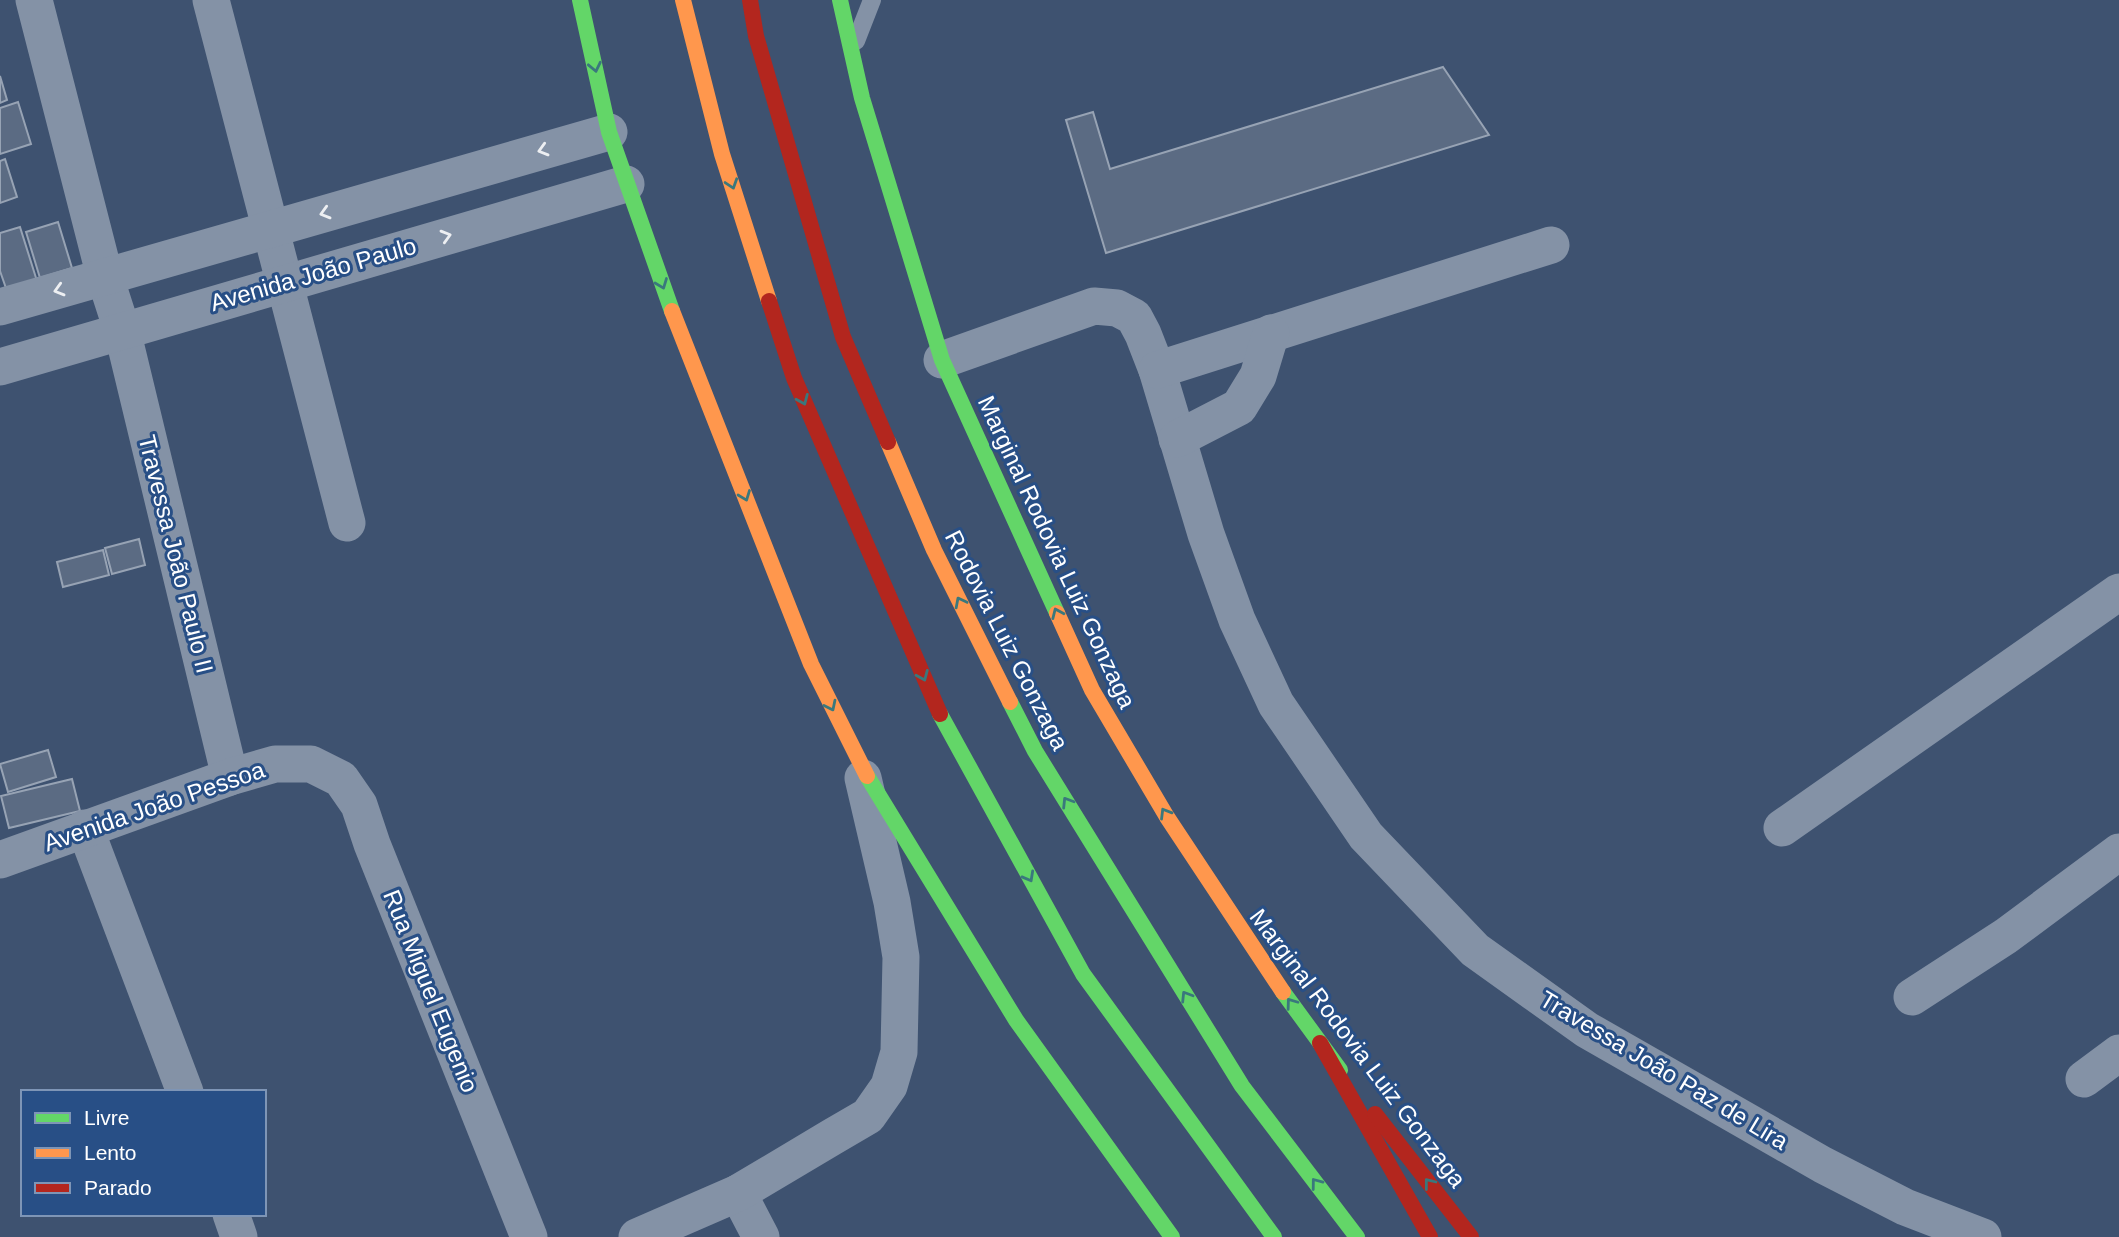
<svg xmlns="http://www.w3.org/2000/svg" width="2119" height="1237" viewBox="0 0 2119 1237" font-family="Arial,sans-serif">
	<rect width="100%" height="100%" fill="#3e5270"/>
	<g fill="#5b6b83" stroke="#97a3b4" stroke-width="2">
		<path d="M1443,67L1489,135L1106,253L1066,120L1093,112L1110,169Z"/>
		<path d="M0,76L7,100L0,103Z"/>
		<path d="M18,102L31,144L0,154V108Z"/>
		<path d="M5,159L17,197L0,203V161Z"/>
		<path d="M58,222L72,268L40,278L26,232Z"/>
		<path d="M20,227L37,281L7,291L0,271V233Z"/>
		<path d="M139,539L145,565L112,574L105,548Z"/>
		<path d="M103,550L109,575L63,587L57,562Z"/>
		<path d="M48,750L56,777L8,792L0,764Z"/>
		<path d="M72,779L80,811L9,828L1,796Z"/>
	</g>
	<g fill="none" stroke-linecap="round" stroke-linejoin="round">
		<path stroke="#8492a6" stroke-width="18" d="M856,41L872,0"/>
		<g stroke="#8492a6" stroke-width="37">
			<path d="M34,0L105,277L122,330L230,777"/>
			<path d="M211,0L347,523"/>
			<path d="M0,307L609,132"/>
			<path d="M942,360L1094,306L1117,308L1134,317L1143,334L1157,370L1206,534L1237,620L1276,704L1366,836L1475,950L1587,1030L1823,1165L1905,1207L1983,1237"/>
			<path d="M0,367L626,184"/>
			<path d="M1157,370L1551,245"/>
			<path d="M1177,439L1239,407L1258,376L1271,333"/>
			<path d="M85,828L185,1092"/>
			<path d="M1782,828L2119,592"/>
			<path d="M0,860L230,777L275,764H311L341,779L359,805L372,844L529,1237"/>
			<path d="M1912,997L2006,936L2119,852"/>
			<path d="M2084,1079L2119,1053"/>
			<path d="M738,1193L761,1237"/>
			<path d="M231,1214L239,1237"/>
			<path d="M637,1237L738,1193L832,1137L868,1116L889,1086L899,1052L901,957L892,902L863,778"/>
		</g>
		<g stroke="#63d668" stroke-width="16">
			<path d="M580,0L609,132L672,311"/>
			<path d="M840,0L862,98L942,360L1057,613"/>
			<path d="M1010,702L1035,751L1242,1086L1357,1237"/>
			<path d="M940,714L1083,974L1274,1237"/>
			<path d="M867,776L1016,1020L1172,1237"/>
			<path d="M1283,992L1340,1070"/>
		</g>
		<g stroke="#ff974d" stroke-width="16">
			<path d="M683,0L722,154L769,301"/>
			<path d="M672,311L811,664L867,776"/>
			<path d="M888,442L934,550L1010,702"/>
			<path d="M1057,613L1092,690L1167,817L1283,992"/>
		</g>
		<g stroke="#b3261e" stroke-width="16">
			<path d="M750,0L756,36L843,337L888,442"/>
			<path d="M769,301L794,378L940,714"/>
			<path d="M1320,1043L1430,1237"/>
			<path d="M1375,1114L1471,1237"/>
		</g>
	</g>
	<defs><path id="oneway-chevron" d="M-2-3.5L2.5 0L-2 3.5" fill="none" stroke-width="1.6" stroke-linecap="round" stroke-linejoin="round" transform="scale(1.75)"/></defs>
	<g stroke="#3a787d">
		<use href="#oneway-chevron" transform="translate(595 67) rotate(78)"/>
		<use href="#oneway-chevron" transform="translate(732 184) rotate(72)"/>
		<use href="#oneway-chevron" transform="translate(662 284) rotate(69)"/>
		<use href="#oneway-chevron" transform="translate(803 400) rotate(67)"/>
		<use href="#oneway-chevron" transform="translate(745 496) rotate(69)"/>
		<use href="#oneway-chevron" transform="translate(960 602) rotate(-117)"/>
		<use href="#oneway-chevron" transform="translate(1057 613) rotate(-114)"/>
		<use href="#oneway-chevron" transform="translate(923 676) rotate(67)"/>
		<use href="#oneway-chevron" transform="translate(831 706) rotate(64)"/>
		<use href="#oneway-chevron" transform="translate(1067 802) rotate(-122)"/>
		<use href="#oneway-chevron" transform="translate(1165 813) rotate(-121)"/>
		<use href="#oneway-chevron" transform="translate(1029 877) rotate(61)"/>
		<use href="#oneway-chevron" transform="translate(1186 996) rotate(-122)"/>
		<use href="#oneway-chevron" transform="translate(1291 1003) rotate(-126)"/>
		<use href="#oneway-chevron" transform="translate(1316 1183) rotate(-127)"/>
		<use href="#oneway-chevron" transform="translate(1429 1183) rotate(-128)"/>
	</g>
	<g stroke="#edeff2">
		<use href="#oneway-chevron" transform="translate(543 150) rotate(164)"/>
		<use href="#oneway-chevron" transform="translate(325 213) rotate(164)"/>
		<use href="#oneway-chevron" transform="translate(446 236) rotate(-16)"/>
		<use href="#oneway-chevron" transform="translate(59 290) rotate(164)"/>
	</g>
	<g text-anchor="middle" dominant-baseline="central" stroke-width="6" stroke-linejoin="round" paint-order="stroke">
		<g font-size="24" fill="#fff" stroke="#284f86">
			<text transform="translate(313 274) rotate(-16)">Avenida João Paulo</text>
			<text transform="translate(1057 552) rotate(65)">Marginal Rodovia Luiz Gonzaga</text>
			<text transform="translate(176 554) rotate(76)">Travessa João Paulo II</text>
			<text transform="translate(1007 640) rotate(63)">Rodovia Luiz Gonzaga</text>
			<text transform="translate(154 806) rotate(-19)">Avenida João Pessoa</text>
			<text transform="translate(431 991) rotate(68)">Rua Miguel Eugenio</text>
			<text transform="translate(1358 1048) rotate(53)">Marginal Rodovia Luiz Gonzaga</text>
			<text transform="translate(1664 1070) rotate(31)">Travessa João Paz de Lira</text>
		</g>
	</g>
	<rect x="21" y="1090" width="245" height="126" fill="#284f86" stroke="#7e95b6" stroke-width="2"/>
	<rect x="35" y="1113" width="35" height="10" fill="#63d668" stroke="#7e95b6" stroke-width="2"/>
	<text x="84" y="1125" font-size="21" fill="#ffffff">Livre</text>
	<rect x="35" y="1148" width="35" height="10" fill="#ff974d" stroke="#7e95b6" stroke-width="2"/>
	<text x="84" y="1160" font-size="21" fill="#ffffff">Lento</text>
	<rect x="35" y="1183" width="35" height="10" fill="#b3261e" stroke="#7e95b6" stroke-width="2"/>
	<text x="84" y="1195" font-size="21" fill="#ffffff">Parado</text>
</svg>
